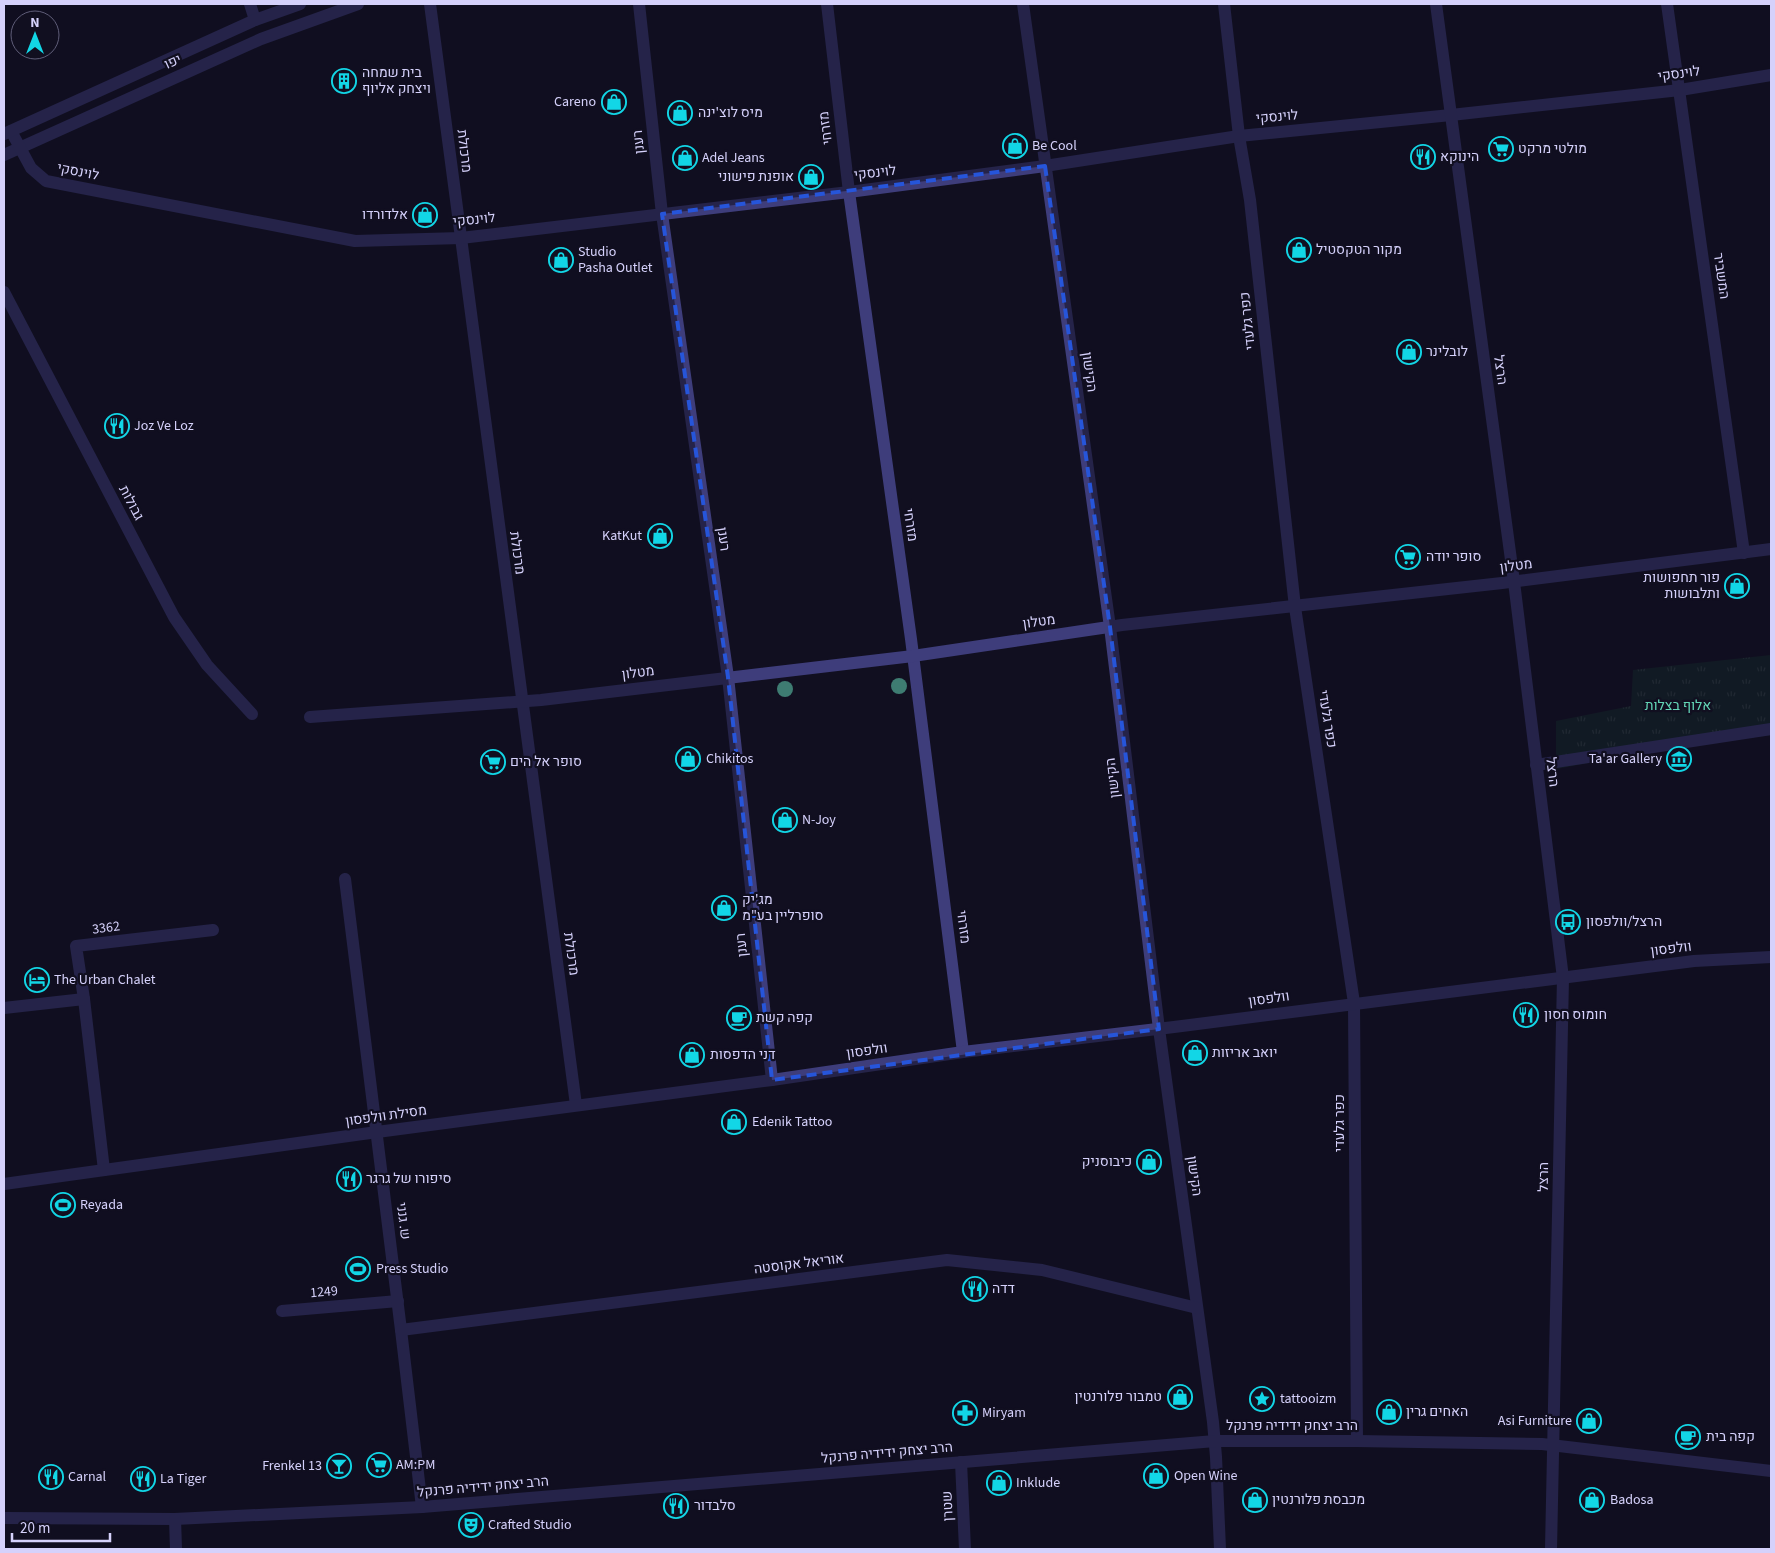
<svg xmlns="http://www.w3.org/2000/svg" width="1775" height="1553" viewBox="0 0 1775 1553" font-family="'Source Sans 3',Heebo,sans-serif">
	<defs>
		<pattern id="grass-tufts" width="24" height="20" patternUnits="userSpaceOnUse" patternTransform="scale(1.25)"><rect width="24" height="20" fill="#122928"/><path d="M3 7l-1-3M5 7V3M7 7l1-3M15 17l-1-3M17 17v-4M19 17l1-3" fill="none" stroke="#344748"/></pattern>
	</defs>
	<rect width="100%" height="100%" fill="#110f20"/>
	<path fill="url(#grass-tufts)" d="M1771,655V735L1663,749L1556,769V721L1631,706L1633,670Z"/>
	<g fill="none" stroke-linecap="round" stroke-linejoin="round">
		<g stroke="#3e3d7b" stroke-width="12">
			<path d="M4,155L261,39L358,4"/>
			<path d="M282,1311L398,1301"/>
		</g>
		<g stroke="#3e3d7b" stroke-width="12">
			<path d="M1451,115L1680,90L1771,75"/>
			<path d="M1536,765L1771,729"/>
		</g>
		<g stroke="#3e3d7b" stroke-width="12">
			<path d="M250,4L255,20"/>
			<path d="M430,4L576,1105"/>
			<path d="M639,4L662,214L728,677L772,1080"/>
			<path d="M827,4L849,192L911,639L963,1052"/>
			<path d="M1023,4L1110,627L1159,1029L1213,1422L1216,1457L1220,1549"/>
			<path d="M1224,4L1239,136L1250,200L1295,607L1354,1003L1357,1441"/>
			<path d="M1667,4L1744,553"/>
			<path d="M11,131L31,168L46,181L355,241L461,238L849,192L1045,166L1239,136L1451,115"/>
			<path d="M4,292L174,617L207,665L252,714"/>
			<path d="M310,717L541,700L913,656L1122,625L1502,583L1771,549"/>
			<path d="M345,879L401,1330L422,1507"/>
			<path d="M84,999L104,1170"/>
			<path d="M4,1008L84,999L76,946L213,930"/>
			<path d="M4,1184L377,1132L772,1080L963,1052L1174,1027L1694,961L1771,957"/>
			<path d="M401,1330L947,1260L1042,1270L1197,1308"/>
			<path d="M961,1462L965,1549"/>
			<path d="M4,1518L175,1519L422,1507L1215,1441H1357L1542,1444L1771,1471"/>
			<path d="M175,1519L176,1549"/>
		</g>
		<g stroke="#3e3d7b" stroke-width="12">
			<path d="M1436,4L1514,582L1563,978L1551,1549"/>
			<path d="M4,134L255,20L300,4"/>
		</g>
	</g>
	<g fill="#3e7c72">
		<circle cx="899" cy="686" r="8"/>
		<circle cx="785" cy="689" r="8"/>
	</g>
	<path d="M0 0H1775V1553H0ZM1045,166L1110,627L1159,1029L772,1080L728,677L662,214Z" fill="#110f20" fill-opacity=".55" fill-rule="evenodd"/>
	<path fill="none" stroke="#2655da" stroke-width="4" stroke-dasharray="10 6" stroke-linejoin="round" d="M1045,166L1110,627L1159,1029L772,1080L728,677L662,214Z"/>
	<defs>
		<symbol id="building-ring" viewBox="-11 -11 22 22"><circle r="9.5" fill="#110f20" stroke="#12d6e6" stroke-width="1.5"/><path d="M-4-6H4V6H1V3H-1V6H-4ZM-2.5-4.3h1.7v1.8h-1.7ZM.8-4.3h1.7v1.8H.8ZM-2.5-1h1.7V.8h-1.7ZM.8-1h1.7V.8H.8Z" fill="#12d6e6"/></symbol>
		<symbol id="shop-ring" viewBox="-11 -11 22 22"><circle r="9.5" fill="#110f20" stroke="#12d6e6" stroke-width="1.5"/><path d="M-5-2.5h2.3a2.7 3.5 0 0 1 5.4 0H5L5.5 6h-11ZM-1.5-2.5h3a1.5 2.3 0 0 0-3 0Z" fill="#12d6e6"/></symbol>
		<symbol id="supermarket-ring" viewBox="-11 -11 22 22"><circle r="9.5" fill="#110f20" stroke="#12d6e6" stroke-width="1.5"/><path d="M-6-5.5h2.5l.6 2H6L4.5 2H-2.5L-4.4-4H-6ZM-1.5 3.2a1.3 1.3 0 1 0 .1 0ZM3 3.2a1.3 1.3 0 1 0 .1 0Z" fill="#12d6e6"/></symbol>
		<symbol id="restaurant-ring" viewBox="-11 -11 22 22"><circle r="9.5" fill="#110f20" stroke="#12d6e6" stroke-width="1.5"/><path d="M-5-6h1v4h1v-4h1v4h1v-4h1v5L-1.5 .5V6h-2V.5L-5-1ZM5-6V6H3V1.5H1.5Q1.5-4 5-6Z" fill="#12d6e6"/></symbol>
		<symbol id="museum-ring" viewBox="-11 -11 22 22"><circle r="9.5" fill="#110f20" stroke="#12d6e6" stroke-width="1.5"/><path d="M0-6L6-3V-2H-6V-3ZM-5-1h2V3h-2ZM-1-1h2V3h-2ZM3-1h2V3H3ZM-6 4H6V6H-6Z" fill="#12d6e6"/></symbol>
		<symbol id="bus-ring" viewBox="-11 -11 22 22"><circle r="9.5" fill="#110f20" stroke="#12d6e6" stroke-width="1.5"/><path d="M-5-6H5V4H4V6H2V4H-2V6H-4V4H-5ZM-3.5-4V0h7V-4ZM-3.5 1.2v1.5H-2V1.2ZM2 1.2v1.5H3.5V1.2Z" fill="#12d6e6"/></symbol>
		<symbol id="hotel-ring" viewBox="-11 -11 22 22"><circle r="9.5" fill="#110f20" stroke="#12d6e6" stroke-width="1.5"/><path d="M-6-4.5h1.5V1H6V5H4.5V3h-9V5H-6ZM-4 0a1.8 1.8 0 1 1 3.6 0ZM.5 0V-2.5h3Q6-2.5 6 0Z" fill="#12d6e6"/></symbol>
		<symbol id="cafe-ring" viewBox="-11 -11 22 22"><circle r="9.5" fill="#110f20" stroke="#12d6e6" stroke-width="1.5"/><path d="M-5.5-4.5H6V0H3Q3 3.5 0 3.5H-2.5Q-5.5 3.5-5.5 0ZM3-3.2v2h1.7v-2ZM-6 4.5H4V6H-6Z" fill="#12d6e6"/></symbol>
		<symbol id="stadium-ring" viewBox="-11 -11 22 22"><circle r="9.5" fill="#110f20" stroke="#12d6e6" stroke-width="1.5"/><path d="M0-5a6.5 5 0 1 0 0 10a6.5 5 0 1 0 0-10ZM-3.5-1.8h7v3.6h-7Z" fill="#12d6e6"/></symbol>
		<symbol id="sight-ring" viewBox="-11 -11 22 22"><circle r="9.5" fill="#110f20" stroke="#12d6e6" stroke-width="1.5"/><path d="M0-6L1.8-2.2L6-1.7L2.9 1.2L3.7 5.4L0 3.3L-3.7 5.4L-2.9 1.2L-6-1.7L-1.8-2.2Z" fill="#12d6e6"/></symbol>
		<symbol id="pharmacy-ring" viewBox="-11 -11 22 22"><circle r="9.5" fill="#110f20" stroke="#12d6e6" stroke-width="1.5"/><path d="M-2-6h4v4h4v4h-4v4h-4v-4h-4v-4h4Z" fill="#12d6e6"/></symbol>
		<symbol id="bar-ring" viewBox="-11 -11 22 22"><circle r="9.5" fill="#110f20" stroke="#12d6e6" stroke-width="1.5"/><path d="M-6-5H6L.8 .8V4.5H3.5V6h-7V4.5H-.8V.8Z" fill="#12d6e6"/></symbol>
		<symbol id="theatre-ring" viewBox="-11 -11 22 22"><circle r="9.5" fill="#110f20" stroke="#12d6e6" stroke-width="1.5"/><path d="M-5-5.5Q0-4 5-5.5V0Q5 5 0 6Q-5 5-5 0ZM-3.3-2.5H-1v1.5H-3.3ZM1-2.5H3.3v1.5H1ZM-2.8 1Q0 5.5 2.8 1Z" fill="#12d6e6"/></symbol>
	</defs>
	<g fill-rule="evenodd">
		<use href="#building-ring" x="330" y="67" width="28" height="28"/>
		<use href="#shop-ring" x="600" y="88" width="28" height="28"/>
		<use href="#shop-ring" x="666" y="99" width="28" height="28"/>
		<use href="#shop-ring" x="1001" y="132" width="28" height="28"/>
		<use href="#supermarket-ring" x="1487" y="135" width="28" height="28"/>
		<use href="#restaurant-ring" x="1409" y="143" width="28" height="28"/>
		<use href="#shop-ring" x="671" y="144" width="28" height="28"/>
		<use href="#shop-ring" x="797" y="163" width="28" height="28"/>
		<use href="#shop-ring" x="411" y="201" width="28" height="28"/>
		<use href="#shop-ring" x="1285" y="236" width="28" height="28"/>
		<use href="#shop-ring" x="547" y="246" width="28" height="28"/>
		<use href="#shop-ring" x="1395" y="338" width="28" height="28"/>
		<use href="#restaurant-ring" x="103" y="412" width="28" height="28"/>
		<use href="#shop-ring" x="646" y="522" width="28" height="28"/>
		<use href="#supermarket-ring" x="1394" y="543" width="28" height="28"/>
		<use href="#shop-ring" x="1723" y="572" width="28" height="28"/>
		<use href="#shop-ring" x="674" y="745" width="28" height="28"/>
		<use href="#museum-ring" x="1665" y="745" width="28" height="28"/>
		<use href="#supermarket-ring" x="479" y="748" width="28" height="28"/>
		<use href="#shop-ring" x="771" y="806" width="28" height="28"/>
		<use href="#shop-ring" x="710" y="894" width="28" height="28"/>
		<use href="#bus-ring" x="1554" y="908" width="28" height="28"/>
		<use href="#hotel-ring" x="23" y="966" width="28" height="28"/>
		<use href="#restaurant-ring" x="1512" y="1001" width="28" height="28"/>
		<use href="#cafe-ring" x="725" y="1004" width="28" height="28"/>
		<use href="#shop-ring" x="1181" y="1039" width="28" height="28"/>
		<use href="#shop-ring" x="678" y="1041" width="28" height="28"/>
		<use href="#shop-ring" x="720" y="1108" width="28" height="28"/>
		<use href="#shop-ring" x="1135" y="1148" width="28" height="28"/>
		<use href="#restaurant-ring" x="335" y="1165" width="28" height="28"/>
		<use href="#stadium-ring" x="49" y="1191" width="28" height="28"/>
		<use href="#stadium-ring" x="344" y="1255" width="28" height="28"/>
		<use href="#restaurant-ring" x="961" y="1275" width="28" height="28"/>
		<use href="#shop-ring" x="1166" y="1383" width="28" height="28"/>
		<use href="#sight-ring" x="1248" y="1385" width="28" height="28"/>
		<use href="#shop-ring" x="1375" y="1398" width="28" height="28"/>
		<use href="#pharmacy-ring" x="951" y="1399" width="28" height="28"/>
		<use href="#shop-ring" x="1575" y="1407" width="28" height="28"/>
		<use href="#cafe-ring" x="1674" y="1423" width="28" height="28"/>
		<use href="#supermarket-ring" x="365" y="1451" width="28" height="28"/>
		<use href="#bar-ring" x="325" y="1452" width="28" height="28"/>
		<use href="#shop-ring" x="1142" y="1462" width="28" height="28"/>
		<use href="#restaurant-ring" x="37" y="1463" width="28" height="28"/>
		<use href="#restaurant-ring" x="129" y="1465" width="28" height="28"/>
		<use href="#shop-ring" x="985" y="1469" width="28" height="28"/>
		<use href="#shop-ring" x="1241" y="1486" width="28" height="28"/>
		<use href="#shop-ring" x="1578" y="1486" width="28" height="28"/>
		<use href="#restaurant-ring" x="662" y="1492" width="28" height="28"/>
		<use href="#theatre-ring" x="457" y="1511" width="28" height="28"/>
	</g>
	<g text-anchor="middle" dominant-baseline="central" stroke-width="4.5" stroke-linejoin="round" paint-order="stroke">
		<g font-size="14" fill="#d5d1fb" stroke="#110f20">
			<text transform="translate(173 62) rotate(-24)">יפו</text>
			<text transform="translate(1679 74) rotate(-8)">לוינסקי</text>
			<text transform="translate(1277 117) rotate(-5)">לוינסקי</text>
			<text transform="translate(826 128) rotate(-97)">מזרחי</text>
			<text transform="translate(639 142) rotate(-96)">רענן</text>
			<text transform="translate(464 151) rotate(83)">מרכולת</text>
			<text transform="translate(78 172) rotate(11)">לוינסקי</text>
			<text transform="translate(875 173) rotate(-7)">לוינסקי</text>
			<text transform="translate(474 220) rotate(-6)">לוינסקי</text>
			<text transform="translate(1721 276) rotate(82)">המשביר</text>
			<text transform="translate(1248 321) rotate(-96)">כפר גלעדי</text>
			<text transform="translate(1500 370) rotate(82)">הרצל</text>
			<text transform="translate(1089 372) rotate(82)">הקישון</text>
			<text transform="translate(131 503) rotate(62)">גבולות</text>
			<text transform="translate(910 525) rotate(82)">מזרחי</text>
			<text transform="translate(723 539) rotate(82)">רענן</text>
			<text transform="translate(517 553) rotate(82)">מרכולת</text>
			<text transform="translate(1516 566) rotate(-7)">מטלון</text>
			<text transform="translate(1039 622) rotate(-8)">מטלון</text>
			<text transform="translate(638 673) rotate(-7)">מטלון</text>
			<text transform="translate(1327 719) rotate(81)">כפר גלעדי</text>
			<text transform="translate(1552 772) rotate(83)">הרצל</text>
			<text transform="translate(1113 778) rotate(-97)">הקישון</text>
			<text transform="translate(963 927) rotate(83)">מזרחי</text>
			<text transform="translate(106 928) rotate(-7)">3362</text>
			<text transform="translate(742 945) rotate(-96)">רענן</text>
			<text transform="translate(1671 949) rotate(-7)">וולפסון</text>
			<text transform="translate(571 954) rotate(82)">מרכולת</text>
			<text transform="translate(1269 999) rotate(-8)">וולפסון</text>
			<text transform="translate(867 1051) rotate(-8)">וולפסון</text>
			<text transform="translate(386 1116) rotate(-8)">מסילת וולפסון</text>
			<text transform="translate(1340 1123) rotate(-90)">כפר גלעדי</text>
			<text transform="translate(1194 1176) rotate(82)">הקישון</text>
			<text transform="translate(1544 1177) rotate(-89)">הרצל</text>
			<text transform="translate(403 1221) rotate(83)">ש. גנני</text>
			<text transform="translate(799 1264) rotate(-7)">אוריאל אקוסטה</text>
			<text transform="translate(324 1292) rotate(-5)">1249</text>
			<text x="1292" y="1426">הרב יצחק ידידיה פרנקל</text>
			<text transform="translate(887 1453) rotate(-5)">הרב יצחק ידידיה פרנקל</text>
			<text transform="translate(483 1487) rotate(-5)">הרב יצחק ידידיה פרנקל</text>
			<text transform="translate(948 1506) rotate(-92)">שטרן</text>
		</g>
		<g font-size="14" fill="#d5d1fb" stroke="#110f20" text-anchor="start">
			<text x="362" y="73">בית שמחה<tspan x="362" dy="16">ויצחק אליוף</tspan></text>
			<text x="596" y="102" text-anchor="end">Careno</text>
			<text x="698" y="113">מיס לוצ'ינה</text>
			<text x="1032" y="146">Be Cool</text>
			<text x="1518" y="149">מולטי מרקט</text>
			<text x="1440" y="157">הינוקא</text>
			<text x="702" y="158">Adel Jeans</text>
			<text x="794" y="177" text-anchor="end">אופנת פישוני</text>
			<text x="408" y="215" text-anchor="end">אלדורדו</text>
			<text x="1316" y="250">מקור הטקסטיל</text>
			<text x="578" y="252">Studio<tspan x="578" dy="16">Pasha Outlet</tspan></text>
			<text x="1426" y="352">לובלינר</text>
			<text x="134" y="426">Joz Ve Loz</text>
			<text x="642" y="536" text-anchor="end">KatKut</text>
			<text x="1426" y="557">סופר יודה</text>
			<text x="1720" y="578" text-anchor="end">פור תחפושות<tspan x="1720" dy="16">ותלבושות</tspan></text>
			<text x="706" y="759">Chikitos</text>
			<text x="1662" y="759" text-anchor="end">Ta'ar Gallery</text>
			<text x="510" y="762">סופר אל הים</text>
			<text x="802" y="820">N-Joy</text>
			<text x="742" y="900">מג'יק<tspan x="742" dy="16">סופרליין בע"מ</tspan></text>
			<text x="1586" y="922">הרצל/וולפסון</text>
			<text x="54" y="980">The Urban Chalet</text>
			<text x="1544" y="1015">חומוס חסון</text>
			<text x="756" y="1018">קפה קשת</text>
			<text x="1212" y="1053">יואב אריזות</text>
			<text x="710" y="1055">דני הדפסות</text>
			<text x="752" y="1122">Edenik Tattoo</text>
			<text x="1132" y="1162" text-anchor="end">כיבוסניק</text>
			<text x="366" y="1179">סיפורו של גרגר</text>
			<text x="80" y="1205">Reyada</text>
			<text x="376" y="1269">Press Studio</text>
			<text x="992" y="1289">דדה</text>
			<text x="1162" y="1397" text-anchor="end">טמבור פלורנטין</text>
			<text x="1280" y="1399">tattooizm</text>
			<text x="1406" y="1412">האחים גרין</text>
			<text x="982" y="1413">Miryam</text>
			<text x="1572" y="1421" text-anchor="end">Asi Furniture</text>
			<text x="1706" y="1437">קפה בית</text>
			<text x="396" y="1465">AM:PM</text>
			<text x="322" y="1466" text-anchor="end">Frenkel 13</text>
			<text x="1174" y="1476">Open Wine</text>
			<text x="68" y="1477">Carnal</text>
			<text x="160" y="1479">La Tiger</text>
			<text x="1016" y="1483">Inklude</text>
			<text x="1272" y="1500">מכבסת פלורנטין</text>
			<text x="1610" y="1500">Badosa</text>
			<text x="694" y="1506">סלבדור</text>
			<text x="488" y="1525">Crafted Studio</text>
		</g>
		<g font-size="14" fill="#63d5b6" stroke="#110f20">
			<text x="1678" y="706">אלוף בצלות</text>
		</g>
	</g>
	<rect width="1775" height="1553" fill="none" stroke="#d5d1fb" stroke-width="10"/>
	<g transform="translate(35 35)"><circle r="24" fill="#110f20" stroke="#5f5d78"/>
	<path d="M0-4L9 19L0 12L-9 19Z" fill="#12d6e6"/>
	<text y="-8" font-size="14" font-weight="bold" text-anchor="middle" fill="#d5d1fb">N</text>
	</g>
	<path d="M12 1533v8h98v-8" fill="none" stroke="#d5d1fb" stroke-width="2.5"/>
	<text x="20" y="1533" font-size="15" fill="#d5d1fb" stroke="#110f20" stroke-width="4" paint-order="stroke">20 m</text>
</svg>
